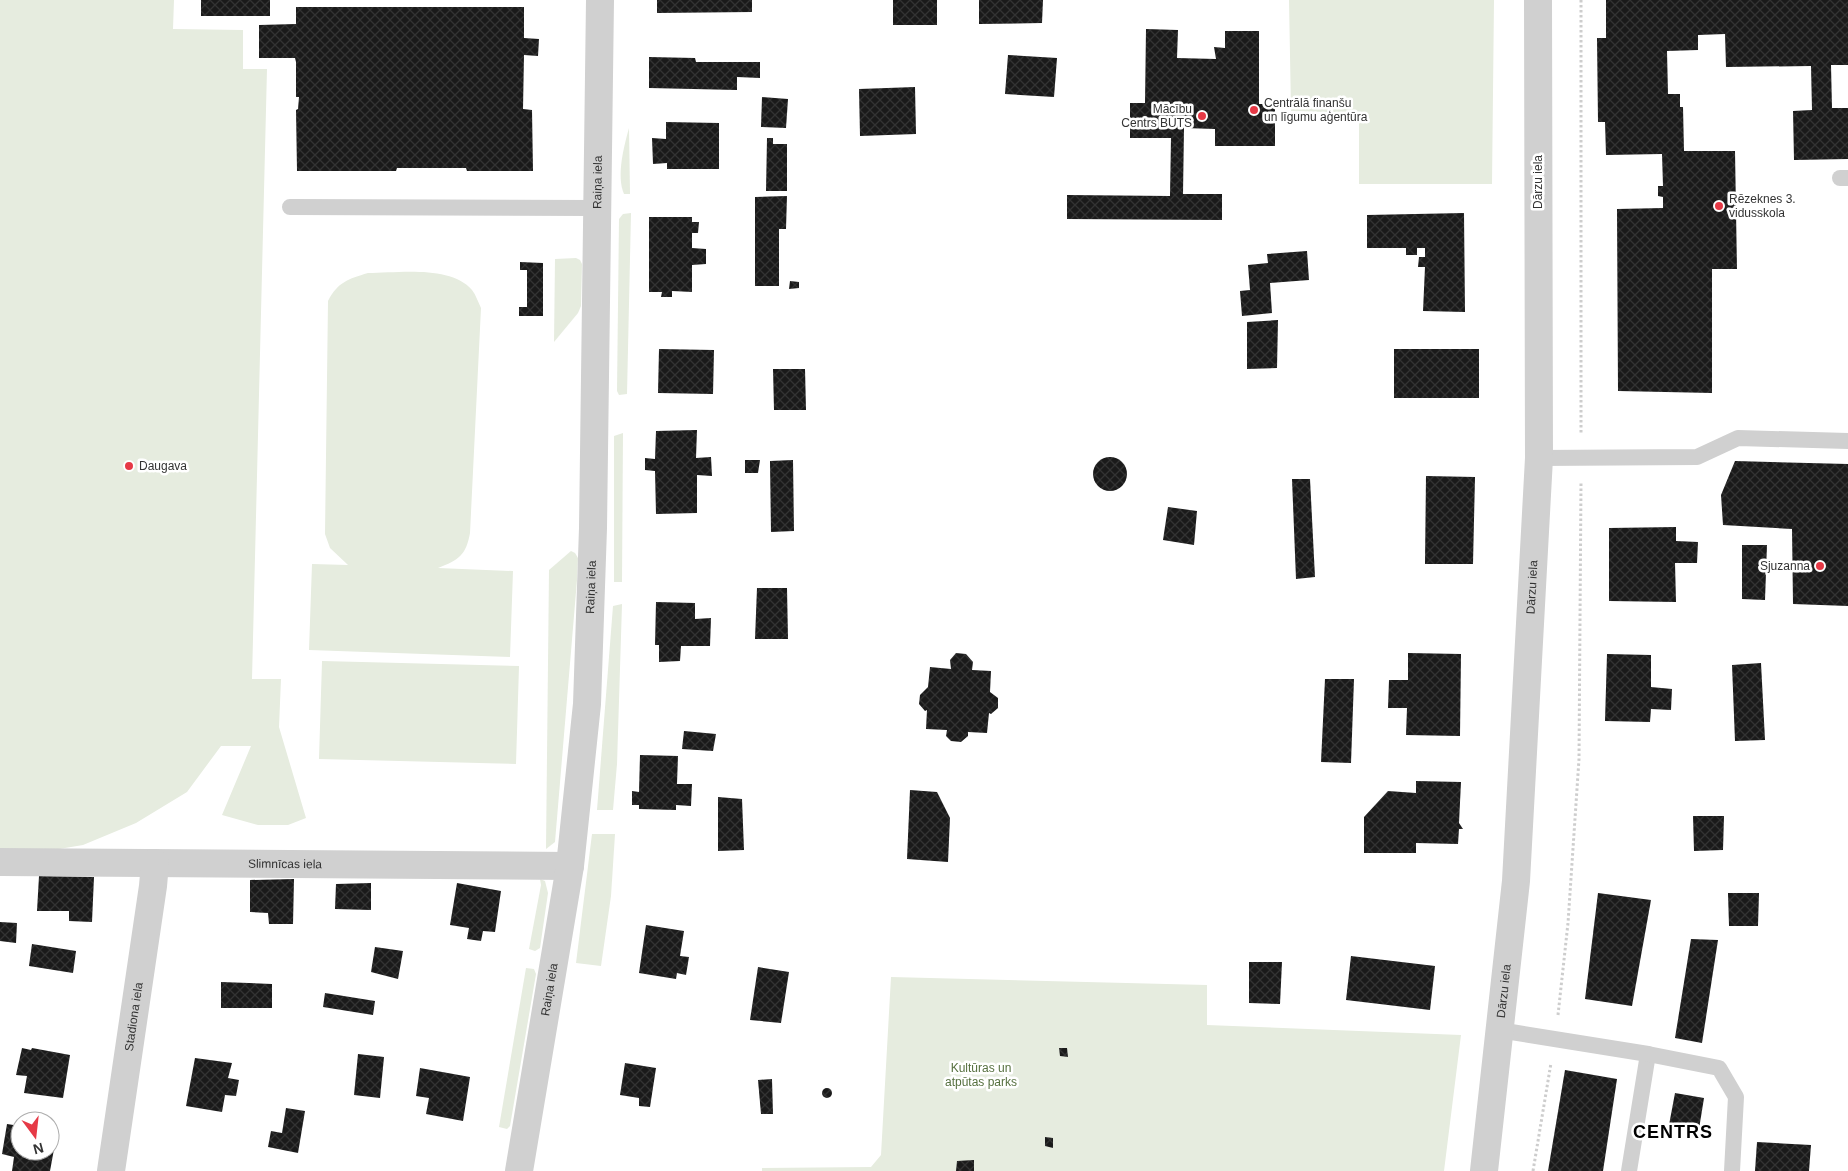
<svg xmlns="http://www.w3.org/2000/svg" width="1848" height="1171" viewBox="0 0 1848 1171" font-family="Helvetica,sans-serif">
	<defs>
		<pattern id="building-cross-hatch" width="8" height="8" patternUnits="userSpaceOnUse" patternTransform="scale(1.25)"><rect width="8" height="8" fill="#1a1a1a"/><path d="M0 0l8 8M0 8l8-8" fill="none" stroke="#333"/></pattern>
	</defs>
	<rect width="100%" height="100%" fill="#fff"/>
	<g fill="#e6ecdf">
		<path d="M0,0H174L173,29L243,30V69H267L252,679H281L279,727L306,818L288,825H258L222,815L251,746H221L187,792L136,823L83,845L47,851L0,850Z"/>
		<path d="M1289,0H1494L1492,184H1359V113L1291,111Z"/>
		<path d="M629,128L630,194H624C616,176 624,146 629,128Z"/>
		<path d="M631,213L627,394L619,395L617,391L619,219L623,214Z"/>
		<path d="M576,258L580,260L582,264L581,306L578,313L554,342L555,259Z"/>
		<path d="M368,273C398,273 451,265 472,290C476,295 478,302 481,308L470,533C466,555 459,560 438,568L513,571L510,657L309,650L312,564L348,565L330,548L325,534L328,301C338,282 348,279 368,273Z"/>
		<path d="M623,433L622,582H614V436Z"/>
		<path d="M571,551L575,553L578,558L577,580L555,842L546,849L549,570Z"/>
		<path d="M622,604L617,764L613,810H597L613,606Z"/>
		<path d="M322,661L519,666L516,764L319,759Z"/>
		<path d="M592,834H615L611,896L601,966L576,963Z"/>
		<path d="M540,879L545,881L548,893L540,948L535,951L529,949L541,885Z"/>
		<path d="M526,968L534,969L536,974L510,1126L507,1129L499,1127Z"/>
		<path d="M891,977L1207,985V1025L1461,1035L1444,1171H762V1168L871,1167L881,1155Z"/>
	</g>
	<g fill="url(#building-cross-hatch)">
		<rect x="201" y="0" width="69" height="16"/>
		<path d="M657,0H752V12L657,13Z"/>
		<rect x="893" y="0" width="44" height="25"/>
		<path d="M979,0H1043L1042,23L979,24Z"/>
		<path d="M1606,0H1848V65H1831L1832,108H1848V159L1794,160L1793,111L1812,110L1811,66L1726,67L1725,34L1698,35V50L1667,51L1668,94H1680V107H1683L1684,151H1735L1737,269H1712V393L1618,391L1617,209L1663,208V197L1658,196V186H1663L1662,154L1606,155L1605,122H1598L1597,38H1606Z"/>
		<path d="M296,7H524V38L539,39L538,56L524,55L523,109L532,110L533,171H467L466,168H397L396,171H297L296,110L298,109L299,97H296V62L295,58H259V25L296,24Z"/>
		<path d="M1146,29L1178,30L1177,58L1216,59L1214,47L1225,48V31H1259V104H1275V146H1215V129L1184,128L1183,194H1222V220L1067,219V195L1170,196L1171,138H1130V103H1145Z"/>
		<path d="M1008,55L1057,58L1054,97L1005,94Z"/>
		<path d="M649,57L695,58L696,62H760V78L737,77V90L649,88Z"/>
		<path d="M915,87L916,134L860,136L859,89Z"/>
		<path d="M762,97L788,99L786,128L761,127Z"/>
		<path d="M666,122L719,123V169H667V163L653,164L652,138L666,139Z"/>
		<path d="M767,138H773V144H787V191H766Z"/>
		<path d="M787,196L786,229H779V286H755V197Z"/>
		<path d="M1464,213L1465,312L1423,311L1425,267H1418L1419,257H1425V248H1417V255H1406V248H1367V215Z"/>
		<path d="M649,217H692V222H699L698,233H692V248L706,249V264L692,265V292L672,291V297H661L662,292H649Z"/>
		<path d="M1307,251L1309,280L1270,283L1272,313L1242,316L1240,291L1250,290L1248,265L1268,263L1267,254Z"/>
		<path d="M520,262L543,263V316H519V307H527V270H520Z"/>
		<path d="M790,281L799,282V288L789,289Z"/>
		<path d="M1278,320L1277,368L1247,369V322Z"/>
		<path d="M659,349L714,350L713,394L658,393Z"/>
		<rect x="1394" y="349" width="85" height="49"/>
		<path d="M773,369H805L806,410H774Z"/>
		<path d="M697,430L696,458L711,457L712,476L697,475V513L656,514L655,471L645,470V458L655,459L656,431Z"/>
		<circle cx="1110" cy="474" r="17"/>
		<path d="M745,460H760L758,473H745Z"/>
		<path d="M793,460L794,531L771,532L770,461Z"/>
		<path d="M1735,461L1848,464V606L1793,604L1792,529L1723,525L1721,495Z"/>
		<path d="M1426,476L1475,477L1473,564H1425Z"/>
		<path d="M1292,479H1310L1315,577L1296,579Z"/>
		<path d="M1168,507L1197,511L1194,545L1163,540Z"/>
		<path d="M1676,527V541L1698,542L1697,563H1675L1676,602L1609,601V528Z"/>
		<path d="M1742,545H1767L1765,600L1742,599Z"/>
		<path d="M757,588H787L788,639H755Z"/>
		<path d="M656,602L695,603V619L711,618L710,646H681L680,661L659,662V645H655Z"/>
		<path d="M956,653L966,654L973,662L972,670L991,671L990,692L998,698V708L991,714L989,713L987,733L968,732V736L961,742L951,741L946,736L947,730L926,729L927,710L925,711L919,704L920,695L928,687L930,667L951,669L950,660Z"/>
		<path d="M1408,653L1461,654L1460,736L1406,735L1407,708H1388L1389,680H1408Z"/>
		<path d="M1607,654L1651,655V687L1672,689L1671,710L1651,709L1650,722L1605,721Z"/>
		<path d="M1761,663L1765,740L1735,741L1732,665Z"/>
		<path d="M1325,679H1354L1351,763L1321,762Z"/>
		<path d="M684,731L716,734L713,751L682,749Z"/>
		<path d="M640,755L678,756L677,784H692L691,806L676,805V810L639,809V805H632V791L639,792Z"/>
		<path d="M1416,781L1461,782L1459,823L1463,829H1459L1458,844L1416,843V853H1364V817L1388,791L1416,793Z"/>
		<path d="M910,790L937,792L950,818L948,862L907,859Z"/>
		<path d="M718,797L742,799L744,850L718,851Z"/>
		<path d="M1693,816H1724L1723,850L1694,851Z"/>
		<path d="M39,876L94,877L92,922L69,921V911H37Z"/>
		<path d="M294,879L293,924H269L268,913L250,912V880Z"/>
		<path d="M371,883V910L335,909L336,884Z"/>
		<path d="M457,883L501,891L495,932L483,931L481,941L467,939L469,928L450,925Z"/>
		<path d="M1598,893L1651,900L1632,1006L1585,999Z"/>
		<path d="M1728,893H1759L1758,926H1729Z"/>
		<path d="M0,922L17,923L16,943L0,941Z"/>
		<path d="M646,925L684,931L680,956L689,957L686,975L677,973L676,979L639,973Z"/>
		<path d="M1691,939L1718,940L1702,1043L1675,1038Z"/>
		<path d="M32,944L76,951L73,973L29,966Z"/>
		<path d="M375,947L403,951L398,979L371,972Z"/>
		<path d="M1351,956L1435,966L1430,1010L1346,1000Z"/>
		<path d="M1249,962H1282L1280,1004L1249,1003Z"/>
		<path d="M758,967L789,972L781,1023L750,1020Z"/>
		<path d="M221,982L272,984V1008H221Z"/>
		<path d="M325,993L375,1001L373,1015L323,1007Z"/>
		<path d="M22,1048L31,1050L32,1048L70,1055L63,1098L24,1093L27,1076L16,1075Z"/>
		<path d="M1059,1048H1067L1068,1057L1060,1056Z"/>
		<path d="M358,1054L384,1057L380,1098L354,1095Z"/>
		<path d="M195,1058L232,1063L228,1078L239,1080L236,1096L225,1095L222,1112L186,1106Z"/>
		<path d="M625,1063L656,1068L650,1107L639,1106V1098L620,1095Z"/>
		<path d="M420,1068L470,1077L463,1121L426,1114L429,1098L416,1096Z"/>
		<path d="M1565,1070L1617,1079L1603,1171H1548Z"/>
		<path d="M772,1079L773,1114H761L758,1080Z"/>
		<circle cx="827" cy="1093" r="5"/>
		<path d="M1675,1093L1704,1098L1699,1129L1669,1125Z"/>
		<path d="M286,1108L305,1111L298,1153L268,1147L271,1131L282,1133Z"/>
		<path d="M7,1124L20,1126V1151H50V1131L57,1133L50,1171H12L14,1157L2,1154Z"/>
		<path d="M1045,1137L1053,1138V1148L1045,1146Z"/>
		<path d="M1757,1142L1811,1145L1809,1171H1755Z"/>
		<path d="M974,1160V1171H956L957,1161Z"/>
	</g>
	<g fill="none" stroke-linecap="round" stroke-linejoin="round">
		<g stroke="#cdcdcd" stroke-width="3" stroke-dasharray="2.5 2.5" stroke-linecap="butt">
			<path d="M1581,0V433"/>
			<path d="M1558,1015L1568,923L1579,759L1581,482"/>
			<path d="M1533,1171L1551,1063"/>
		</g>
		<g stroke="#d0d0d0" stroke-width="16">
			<path d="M1840,178H1848"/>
			<path d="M290,207L596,208"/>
			<path d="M1539,458L1697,457L1738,438L1848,441"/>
			<path d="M1499,1030L1648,1054L1629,1171"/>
			<path d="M1648,1054L1719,1068L1736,1097L1732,1171"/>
		</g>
		<g stroke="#d0d0d0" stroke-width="28">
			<path id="s1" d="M0,862L570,866"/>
			<path id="s2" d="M111,1171L153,886L155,863"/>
			<path id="s3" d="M519,1171L570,866L587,704L593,528L600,0"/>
			<path id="s4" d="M1484,1171L1516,881L1539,458L1538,0"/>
		</g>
	</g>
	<g fill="#e63946" stroke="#fff" stroke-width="2">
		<circle cx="1254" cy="110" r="5"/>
		<circle cx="1202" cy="116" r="5"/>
		<circle cx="1719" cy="206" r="5"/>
		<circle cx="129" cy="466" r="5"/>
		<circle cx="1820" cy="566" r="5"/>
	</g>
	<g text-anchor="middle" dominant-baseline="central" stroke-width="5" stroke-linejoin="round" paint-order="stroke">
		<g font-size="12" fill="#333" stroke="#fff" text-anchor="start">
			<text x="1264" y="103">Centrālā finanšu<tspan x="1264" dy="14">un līgumu aģentūra</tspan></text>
			<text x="1192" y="109" text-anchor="end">Mācību<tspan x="1192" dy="14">Centrs BUTS</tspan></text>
			<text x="1729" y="199">Rēzeknes 3.<tspan x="1729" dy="14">vidusskola</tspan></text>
			<text x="139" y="466">Daugava</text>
			<text x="1810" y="566" text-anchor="end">Sjuzanna</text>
		</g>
		<g font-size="12" fill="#333" stroke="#fff">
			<text transform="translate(1538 182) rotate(-90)">Dārzu iela</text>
			<text stroke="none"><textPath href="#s3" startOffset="994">Raiņa iela</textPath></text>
			<text stroke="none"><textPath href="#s4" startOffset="586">Dārzu iela</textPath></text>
			<text stroke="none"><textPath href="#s3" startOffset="589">Raiņa iela</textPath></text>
			<text stroke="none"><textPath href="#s1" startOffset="285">Slimnīcas iela</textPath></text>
			<text stroke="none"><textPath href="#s3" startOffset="184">Raiņa iela</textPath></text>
			<text stroke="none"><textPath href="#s4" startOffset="181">Dārzu iela</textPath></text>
			<text stroke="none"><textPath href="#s2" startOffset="156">Stadiona iela</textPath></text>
		</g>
		<g font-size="12" fill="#56703f" stroke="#fff">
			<text x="981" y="1068">Kultūras un<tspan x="981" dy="14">atpūtas parks</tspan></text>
		</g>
		<g font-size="18" font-weight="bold" letter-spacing="1" fill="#000" stroke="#fff">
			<text x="1673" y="1132">CENTRS</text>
		</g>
	</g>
	<g transform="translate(35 1136) rotate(165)"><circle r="24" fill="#ffffff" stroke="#adadad"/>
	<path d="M0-4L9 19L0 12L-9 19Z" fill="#e63946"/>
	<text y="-8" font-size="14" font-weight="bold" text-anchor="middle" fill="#333333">N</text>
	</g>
</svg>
